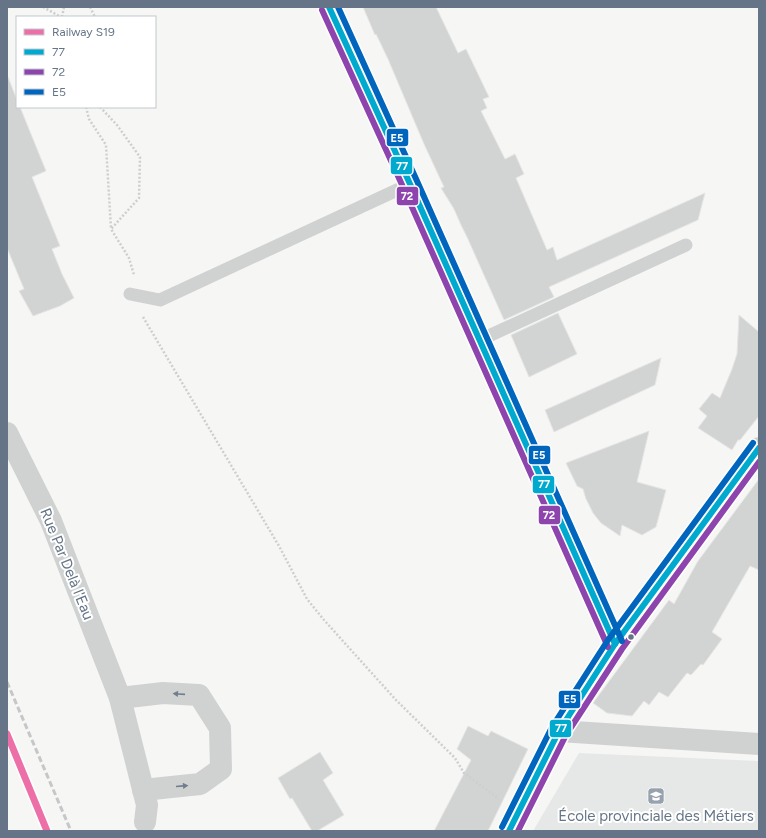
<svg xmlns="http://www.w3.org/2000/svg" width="766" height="838" viewBox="0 0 766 838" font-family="Figtree,sans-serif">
	<rect width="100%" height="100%" fill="#f6f7f5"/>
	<path fill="#e6e8e8" d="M579,753L759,761V831H533Z"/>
	<g fill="#d2d3d3" stroke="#e6e6e5">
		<path d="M363,7H436L458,53L466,49L489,97L483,99L487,108L481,111L505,159L515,154L524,174L516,178L547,250L553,247L557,260L705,193L698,220L549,287L554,297L504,320L467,237L461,225L454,209L441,188L444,187L424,144L388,59L376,34L375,35Z"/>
		<path d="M8,77L17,100V107H20L46,171L32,177L60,246L52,249L62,274L74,298L60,306L33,316L19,291L24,289L7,248V78Z"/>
		<path d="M558,313L577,354L529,377L511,335Z"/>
		<path d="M739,315L759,332V416L740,440H738L732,450L698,428L707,416L699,409L712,393L720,398L732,369L737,354Z"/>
		<path d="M661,358L655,385L554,432L545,410Z"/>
		<path d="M649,431L637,482L666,490L656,527L642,535L622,525L620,536L601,523L593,513L586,499L583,489L577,486L566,463Z"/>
		<path d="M759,479V570L750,566L712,632L722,639L703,665L701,664L691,675L687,673L668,697L659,692L649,705L644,701L632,716L607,713L593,703L669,600L674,604L698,561Z"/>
		<path d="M468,726L488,736L491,731L528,749L488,831H434L471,760L457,749Z"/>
		<path d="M320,752L333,773L323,780L344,815L317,831H312L292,798L290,799L278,778Z"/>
	</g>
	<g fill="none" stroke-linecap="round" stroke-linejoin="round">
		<g stroke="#cececf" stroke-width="2.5" stroke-dasharray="2 2" stroke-linecap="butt">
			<path d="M43,7L61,17"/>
			<path d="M90,7L95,17"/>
			<path d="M62,17L64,7"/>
			<path d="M86,107L89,119L106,145L111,229"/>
			<path d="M100,107L117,125L140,157L139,198L111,229L129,258L134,275"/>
			<path d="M143,317L279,546L307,599L324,620L396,700L455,758L464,773L498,798"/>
		</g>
		<g stroke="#d0d2d2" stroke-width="13">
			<path d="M130,294L160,300L410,184"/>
			<path d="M480,340L686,245"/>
		</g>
		<g stroke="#d0d2d2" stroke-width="22">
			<path d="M329,7L410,184L615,644"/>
			<path d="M7,433L51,521L120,698L147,805L145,822"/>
			<path d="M120,698L163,693L199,695L220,728L221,769L200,784L143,790"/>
			<path d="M559,731L759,744"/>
			<path d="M509,831L559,731L615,644L759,448"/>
		</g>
		<path stroke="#c6c7c8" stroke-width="3" stroke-dasharray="6 3" stroke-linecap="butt" d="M7,682L71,831"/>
		<defs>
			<g id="bus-1">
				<path d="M329,7L410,184L615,644"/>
				<path d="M509,831L559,731L615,644L759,448"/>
			</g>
			<g id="bus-2">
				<path d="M322,10L403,187L608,647"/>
				<path d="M518,831L566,735L622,649L759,462"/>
			</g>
			<g id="bus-3">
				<path d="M338,7L417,181L622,641"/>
				<path d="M502,827L552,727L608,640L753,443"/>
			</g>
		</defs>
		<use href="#bus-1" stroke="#fff" stroke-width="9"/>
		<use href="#bus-2" stroke="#fff" stroke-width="9"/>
		<use href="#bus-3" stroke="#fff" stroke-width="9"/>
		<use href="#bus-1" stroke="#00a9ce" stroke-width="6"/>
		<use href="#bus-2" stroke="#8e44ad" stroke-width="6"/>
		<use href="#bus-3" stroke="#0065bd" stroke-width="6"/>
		<defs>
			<path id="rail-1" d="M7,734L47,831"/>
		</defs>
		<use href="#rail-1" stroke="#fff" stroke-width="10"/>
		<use href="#rail-1" stroke="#ed6fa7" stroke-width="7"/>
	</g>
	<defs><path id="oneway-solid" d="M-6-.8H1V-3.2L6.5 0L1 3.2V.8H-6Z"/></defs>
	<g fill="#707e8e">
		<use href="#oneway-solid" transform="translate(179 694) rotate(-176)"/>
		<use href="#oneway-solid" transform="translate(182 786) rotate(-5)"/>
	</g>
	<defs>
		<symbol id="school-square" viewBox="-11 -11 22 22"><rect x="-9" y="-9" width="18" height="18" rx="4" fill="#98a2ae" stroke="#fff"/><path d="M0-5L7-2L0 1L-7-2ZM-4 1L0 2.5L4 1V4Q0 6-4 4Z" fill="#fff"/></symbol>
	</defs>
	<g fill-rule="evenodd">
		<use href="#school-square" x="646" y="786" width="20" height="20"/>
	</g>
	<circle fill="#657587" stroke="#fff" stroke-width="1.5" cx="631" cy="637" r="3.5"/>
	<g text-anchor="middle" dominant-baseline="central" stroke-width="4" stroke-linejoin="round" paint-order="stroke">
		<g font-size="15" fill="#657587" stroke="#fff">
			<text transform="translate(67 564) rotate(68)">Rue Par Delà l'Eau</text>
		</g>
		<g font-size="15" fill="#657587" stroke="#fff">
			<text x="656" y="816">École provinciale des Métiers</text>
		</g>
	</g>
	<g stroke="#fff" stroke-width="1.5">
		<rect x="386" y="128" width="23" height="19" rx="4" fill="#0065bd"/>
		<rect x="390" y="156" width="23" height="19" rx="4" fill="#00a9ce"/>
		<rect x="396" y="186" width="23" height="20" rx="4" fill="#8e44ad"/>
		<rect x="528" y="445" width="23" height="20" rx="4" fill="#0065bd"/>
		<rect x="532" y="475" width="23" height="19" rx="4" fill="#00a9ce"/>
		<rect x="538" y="505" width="23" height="20" rx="4" fill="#8e44ad"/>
		<rect x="558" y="690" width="23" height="19" rx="4" fill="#0065bd"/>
		<rect x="549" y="719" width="23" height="19" rx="4" fill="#00a9ce"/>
	</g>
	<g font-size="11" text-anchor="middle" font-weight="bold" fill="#fff">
		<text x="397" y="142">E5</text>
		<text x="402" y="170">77</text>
		<text x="407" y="200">72</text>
		<text x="539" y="459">E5</text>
		<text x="544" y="488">77</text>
		<text x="549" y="519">72</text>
		<text x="570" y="703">E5</text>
		<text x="561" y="732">77</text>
	</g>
	<rect width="766" height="838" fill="none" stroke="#657587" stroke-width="16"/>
	<rect x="16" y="16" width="140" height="92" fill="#ffffff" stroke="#c1c8cf"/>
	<rect x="24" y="29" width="20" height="6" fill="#ed6fa7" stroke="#c1c8cf"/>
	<text x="52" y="36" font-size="12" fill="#657587">Railway S19</text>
	<rect x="24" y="49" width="20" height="6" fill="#00a9ce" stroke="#c1c8cf"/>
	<text x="52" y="56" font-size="12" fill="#657587">77</text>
	<rect x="24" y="69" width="20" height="6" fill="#8e44ad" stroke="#c1c8cf"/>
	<text x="52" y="76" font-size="12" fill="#657587">72</text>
	<rect x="24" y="89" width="20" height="6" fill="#0065bd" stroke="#c1c8cf"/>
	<text x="52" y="96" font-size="12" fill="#657587">E5</text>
</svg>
